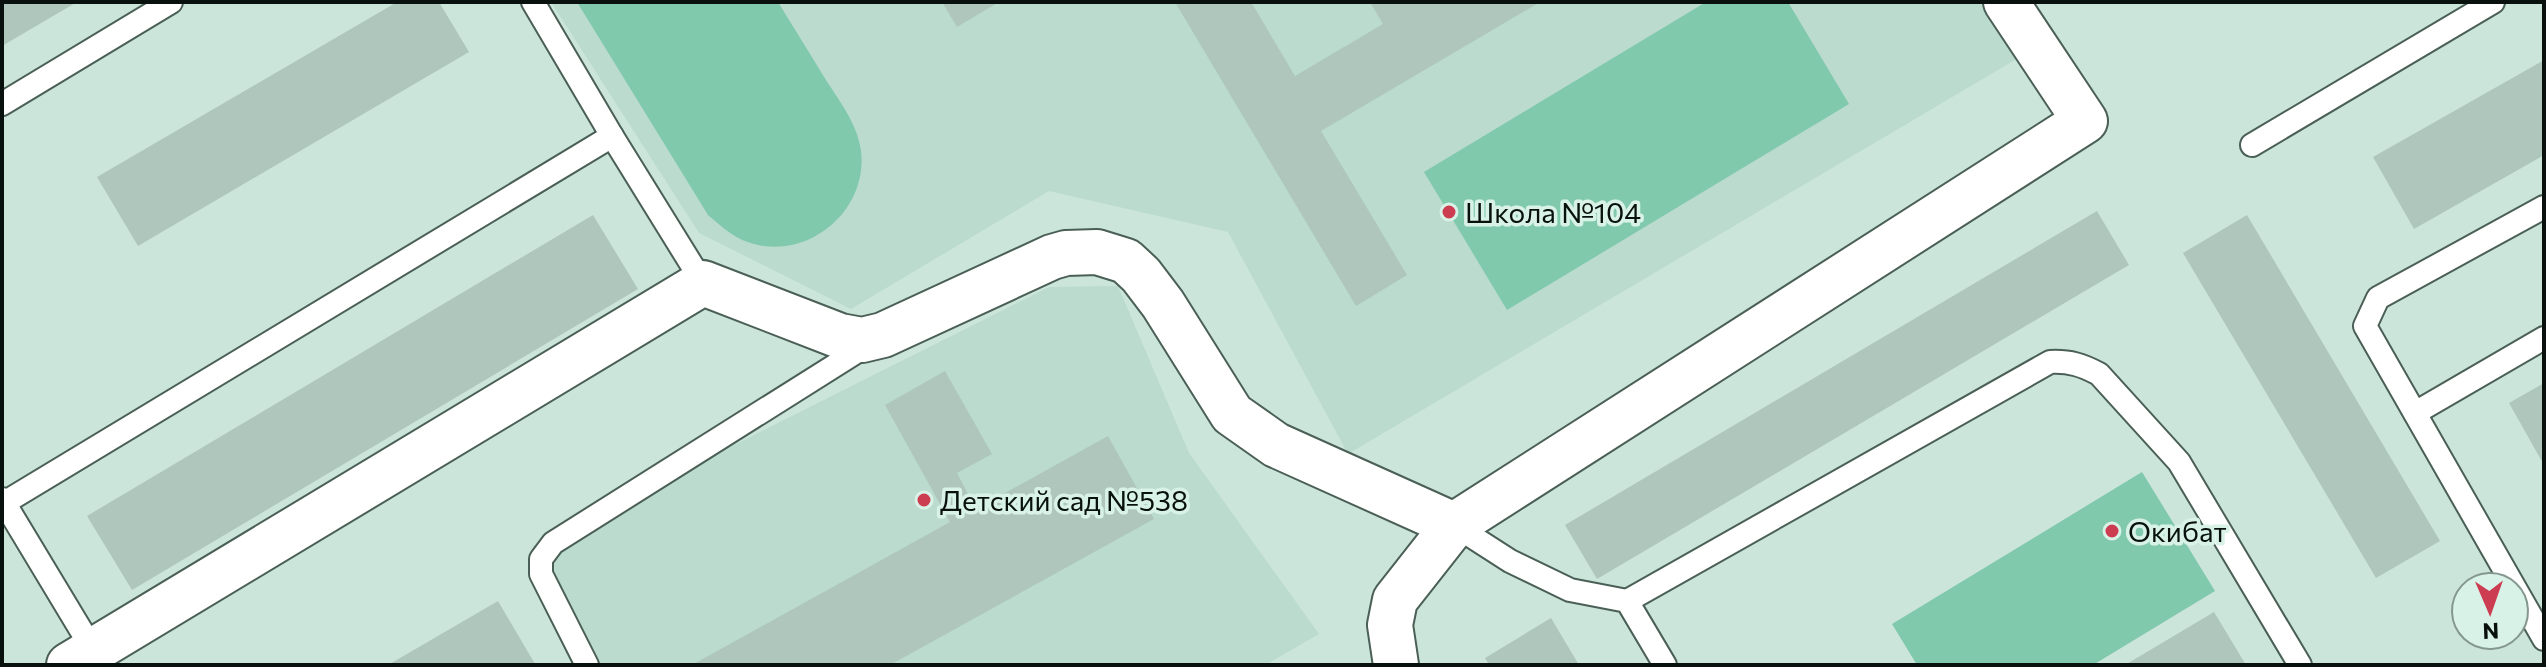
<svg xmlns="http://www.w3.org/2000/svg" width="2546" height="667" viewBox="0 0 2546 667" font-family="Commissioner,sans-serif">
	<rect width="100%" height="100%" fill="#cce5da"/>
	<g fill="#badbcd">
		<path d="M551,2H1997L2030,51L1348,454L1228,232L1049,191L851,309L699,233Z"/>
		<path d="M1118,286L1189,453L1319,634L1265,665H600L533,546L1049,287Z"/>
	</g>
	<g fill="#80c9ac">
		<path d="M577,2H778C794,28 810,54 826,80C840,102 858,125 861,151C868,209 811,259 754,244C736,240 722,227 708,215Z"/>
		<path d="M1706,2H1788L1849,104L1507,310L1424,172Z"/>
		<path d="M2142,472L2215,591L2093,665H1917L1892,624Z"/>
	</g>
	<g fill="#aec6bb">
		<path d="M2,2H77L2,46Z"/>
		<path d="M397,2H439L469,52L138,246L97,177Z"/>
		<path d="M942,2H999L957,27Z"/>
		<path d="M1175,2H1251L1295,76L1383,24L1370,2H1540L1321,131L1407,275L1356,306Z"/>
		<path d="M2544,60V155L2414,229L2373,157Z"/>
		<path d="M2097,211L2129,265L1597,579L1565,525Z"/>
		<path d="M593,215L638,289L132,590L87,516Z"/>
		<path d="M2247,215L2440,541L2376,578L2183,253Z"/>
		<path d="M945,371L992,454L957,473L976,509L1108,436L1154,519L890,665H692L950,522L885,405Z"/>
		<path d="M2544,383V465L2509,403Z"/>
		<path d="M498,601L535,664L388,665Z"/>
		<path d="M2214,612L2246,665H2125Z"/>
		<path d="M1551,618L1579,665H1489L1485,658Z"/>
	</g>
	<g fill="none" stroke-linecap="round" stroke-linejoin="round">
		<defs>
			<g id="service">
				<path d="M533,2L612,136L703,283"/>
				<path d="M2,104L171,2"/>
				<path d="M2252,145L2493,2"/>
				<path d="M2544,207L2378,298L2365,326L2544,639"/>
				<path d="M2415,413L2544,338"/>
				<path d="M2,499L93,650"/>
				<path d="M4,503L612,136"/>
				<path d="M1454,525L1510,561L1570,590L1627,601L1665,665"/>
				<path d="M1627,601L2050,362C2070,361 2082,365 2099,374L2179,462L2300,665"/>
				<path d="M587,665L541,574V559L553,543L869,344"/>
			</g>
			<g id="minor">
				<path d="M69,665L703,283L840,336L862,340L883,335L1052,257L1066,253L1097,252L1126,261L1141,275L1163,304L1232,414L1276,445L1454,525"/>
				<path d="M1396,665L1390,625L1395,600L1454,525L2085,121L2006,2"/>
			</g>
		</defs>
		<use href="#service" stroke="#4a5f56" stroke-width="26"/>
		<use href="#minor" stroke="#4a5f56" stroke-width="48"/>
		<use href="#service" stroke="#fff" stroke-width="22"/>
		<use href="#minor" stroke="#fff" stroke-width="44"/>
	</g>
	<g fill="#cd3d51" stroke="#d9f2e7" stroke-width="3">
		<circle cx="1449" cy="212" r="8"/>
		<circle cx="924" cy="500" r="8"/>
		<circle cx="2112" cy="531" r="8"/>
	</g>
	<g text-anchor="middle" dominant-baseline="central" stroke-width="7" stroke-linejoin="round" paint-order="stroke">
		<g font-size="28" fill="#08110d" stroke="#d9f2e7" text-anchor="start">
			<text x="1465" y="212">Школа №104</text>
			<text x="940" y="500">Детский сад №538</text>
			<text x="2128" y="531">Окибат</text>
		</g>
	</g>
	<rect width="2546" height="667" fill="none" stroke="#08110d" stroke-width="8"/>
	<g transform="translate(2490 611) rotate(178)"><circle r="38" fill="#d9f2e7" stroke="#859890" stroke-width="2"/>
	<path d="M0-6L14 30L0 20L-14 30Z" fill="#cd3d51"/>
	<text y="-12" font-size="22" font-weight="bold" text-anchor="middle" fill="#08110d">N</text>
	</g>
</svg>
